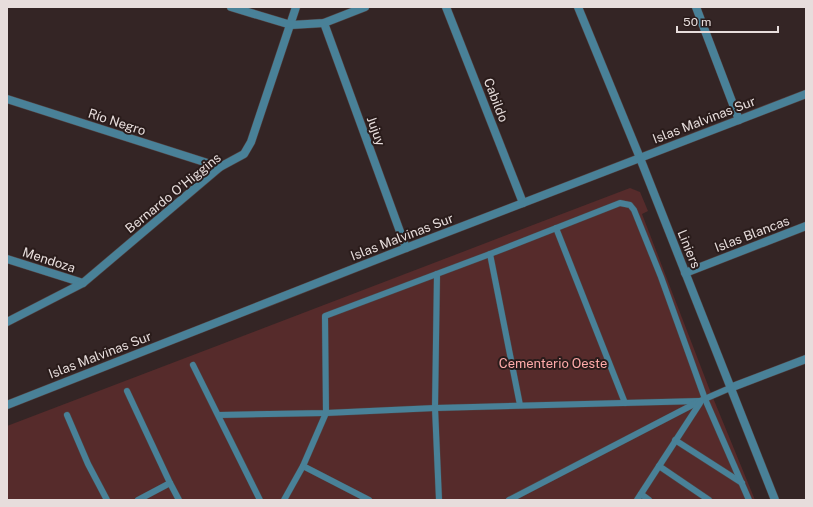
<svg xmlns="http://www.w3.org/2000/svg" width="813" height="507" viewBox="0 0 813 507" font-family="'Public Sans',sans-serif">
	<rect width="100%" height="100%" fill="#342525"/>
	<path fill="#562b2b" d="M630,188L640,192L648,211L642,214L709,388L755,500H7V426Z"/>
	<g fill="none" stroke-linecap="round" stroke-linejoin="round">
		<defs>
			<g id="service">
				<path d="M556,228L625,403"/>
				<path d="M490,254L520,405"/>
				<path d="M437,274L435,408L439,500"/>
				<path d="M193,365L260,500"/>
				<path d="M127,391L170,483L179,500"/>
				<path d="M67,415L88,464L107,500"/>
				<path d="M219,415L326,413L435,408L700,401"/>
				<path d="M675,440L742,483"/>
				<path d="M303,466L369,500"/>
				<path d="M659,466L709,500"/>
				<path d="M641,494L649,500"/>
				<path d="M138,500L170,483"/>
				<path d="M284,500L303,466L326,413L325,316L490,254L620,203L630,205L634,210L661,277L705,399L749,500"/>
				<path d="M509,500L700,401L730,388"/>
				<path d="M637,500L700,403"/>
			</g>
			<g id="minor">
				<path d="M446,7L523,203"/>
				<path d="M578,7L640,158L775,500"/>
				<path d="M696,7L739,120"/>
				<path d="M324,23L406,248"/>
				<path d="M7,99L220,167"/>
				<path d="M7,259L83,283"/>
				<path d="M685,273L806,226"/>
				<path d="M7,322L83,283L220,167L244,154L251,142L296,7"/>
				<path d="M730,388L806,359"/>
			</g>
			<g id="tertiary">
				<path d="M231,7L291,25L324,23L365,7"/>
				<path d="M7,405L406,248L806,94"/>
			</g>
		</defs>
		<use href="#service" stroke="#514242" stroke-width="7"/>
		<use href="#minor" stroke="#514242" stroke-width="9"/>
		<use href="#tertiary" stroke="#514242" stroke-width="9"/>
		<use href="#service" stroke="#498198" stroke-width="6"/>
		<use href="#minor" stroke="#498198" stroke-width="8"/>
		<use href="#tertiary" stroke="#498198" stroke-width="8"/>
	</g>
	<g text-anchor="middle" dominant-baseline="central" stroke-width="4" stroke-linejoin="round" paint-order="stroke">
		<g font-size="13" fill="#e7dddc" stroke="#2a1c1b">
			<text transform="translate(496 100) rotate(69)">Cabildo</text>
			<text transform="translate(704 120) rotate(-21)">Islas Malvinas Sur</text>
			<text transform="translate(117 122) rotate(18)">Río Negro</text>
			<text transform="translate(376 131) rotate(70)">Jujuy</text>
			<text transform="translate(173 193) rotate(-39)">Bernardo O'Higgins</text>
			<text transform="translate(752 234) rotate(-21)">Islas Blancas</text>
			<text transform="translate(402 237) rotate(-21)">Islas Malvinas Sur</text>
			<text transform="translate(689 249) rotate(68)">Liniers</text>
			<text transform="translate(49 260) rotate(18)">Mendoza</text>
			<text transform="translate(100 355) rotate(-21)">Islas Malvinas Sur</text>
		</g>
		<g font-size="13" fill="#fdaaa9" stroke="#2a1c1b">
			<text x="553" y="363">Cementerio Oeste</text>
		</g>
	</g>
	<rect width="813" height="507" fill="none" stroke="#e7dddc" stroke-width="16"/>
	<path d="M677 26v6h101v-6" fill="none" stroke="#e7dddc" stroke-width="2"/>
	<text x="683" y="26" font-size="12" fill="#e7dddc" stroke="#2a1c1b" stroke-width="3" paint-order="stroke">50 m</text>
</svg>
